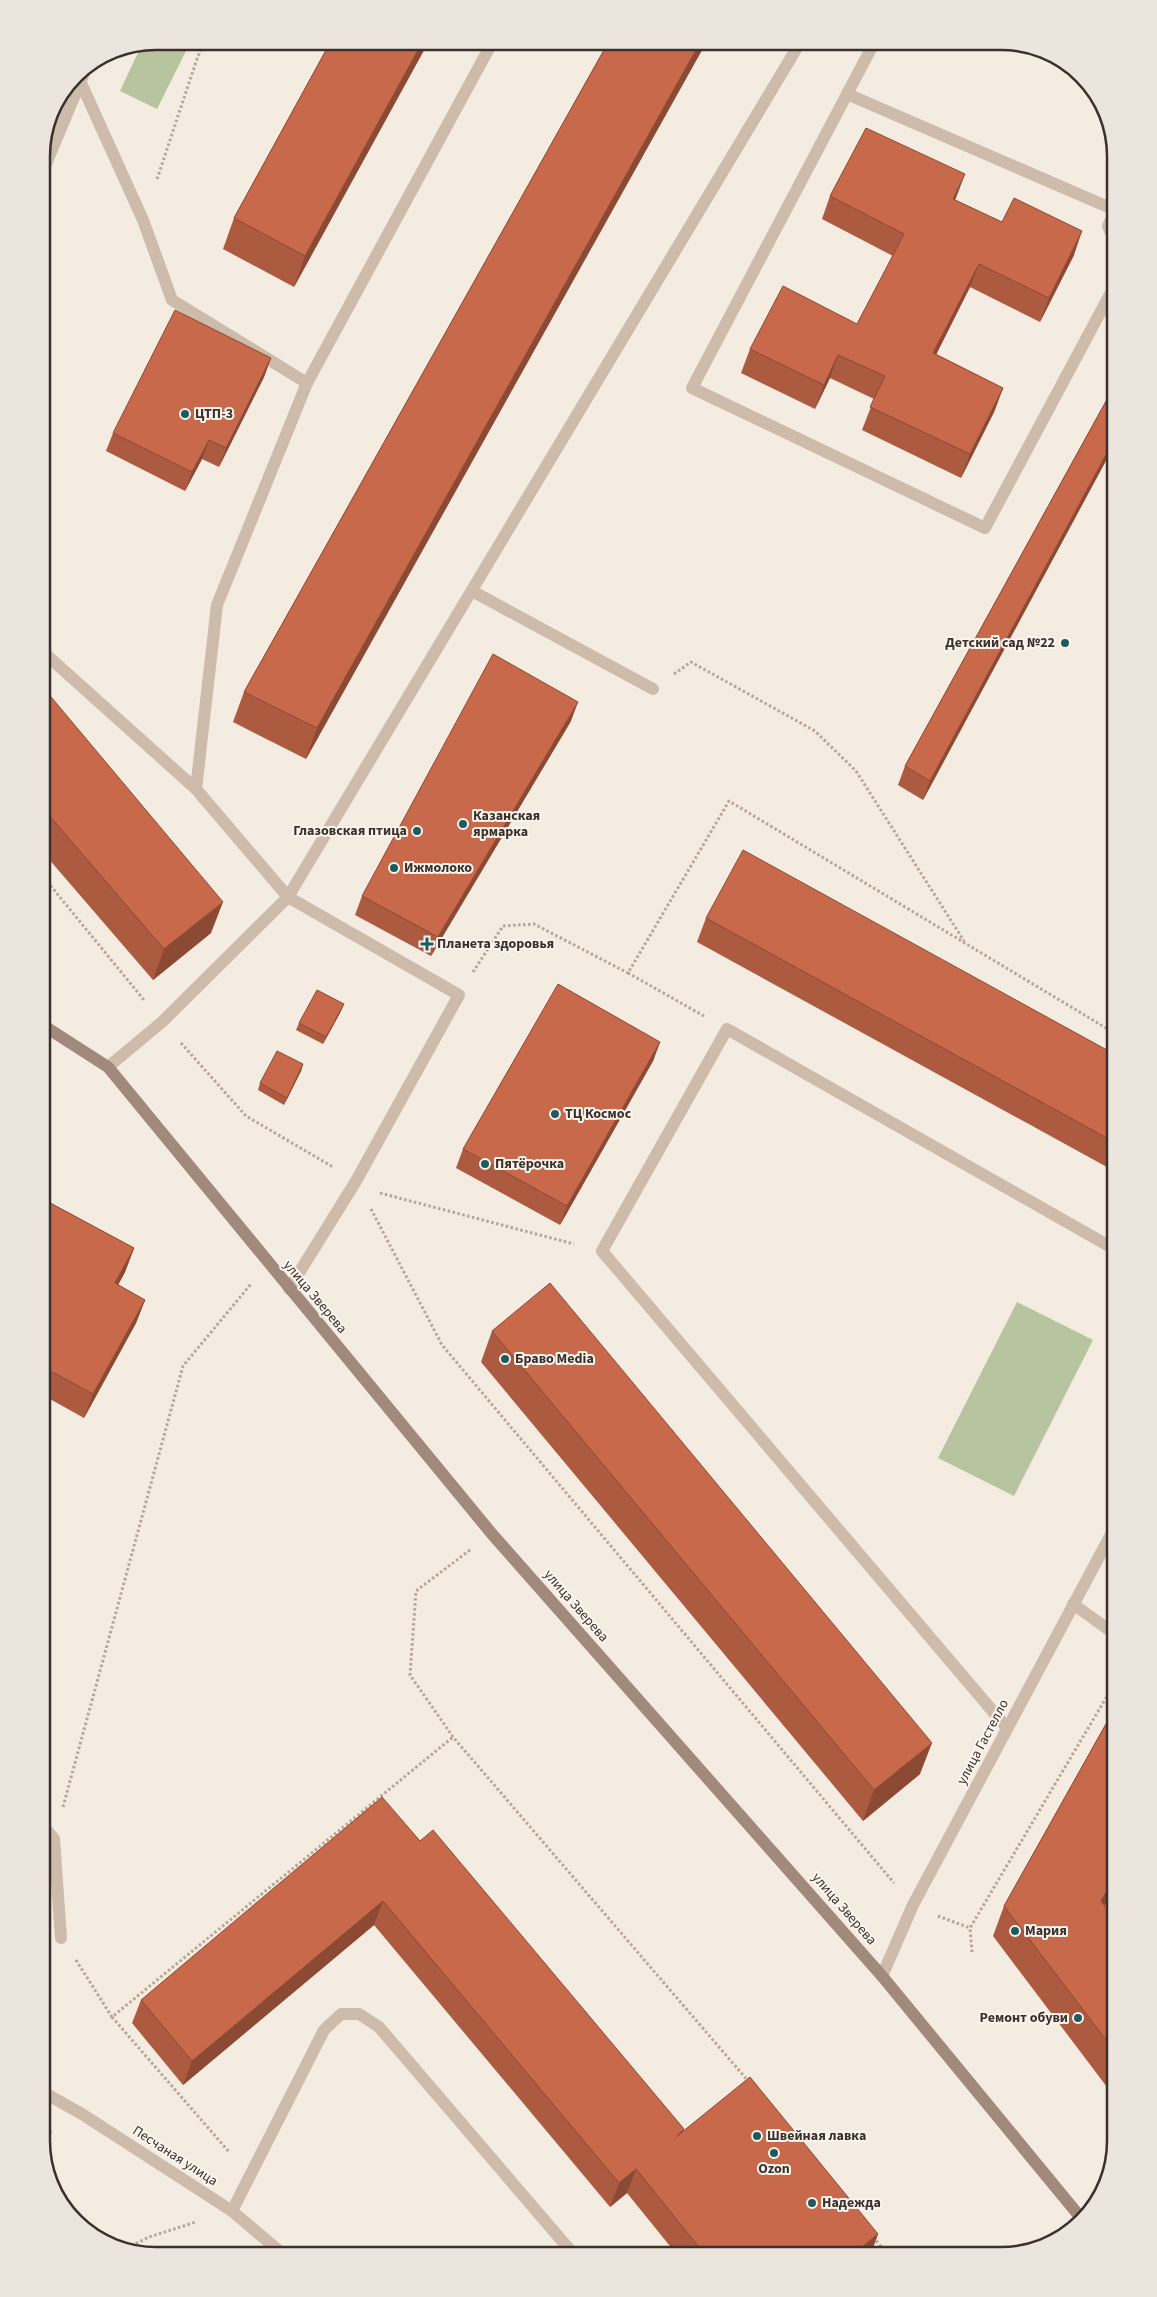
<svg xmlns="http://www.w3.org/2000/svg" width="1157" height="2297" viewBox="0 0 1157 2297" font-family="'Source Sans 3',sans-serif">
	<rect width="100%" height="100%" fill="#f4ebe1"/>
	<g fill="#b8c4a0">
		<path d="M156,41H191L157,109L120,91L142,44Z"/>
		<path d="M1017,1302L1093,1340L1014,1496L938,1458Z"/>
	</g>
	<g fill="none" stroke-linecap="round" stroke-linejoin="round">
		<g stroke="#b9a596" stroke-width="3" stroke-dasharray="2.5 2.5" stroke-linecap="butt">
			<path d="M157,179L198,56L206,41"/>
			<path d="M674,674L691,662L815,731L856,771L964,941"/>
			<path d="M41,874L144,1000"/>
			<path d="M473,972L503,926L534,924L628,973"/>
			<path d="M704,1016L628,973L729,801L1116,1034"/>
			<path d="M181,1043L246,1116L333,1167"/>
			<path d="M380,1193L574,1244"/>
			<path d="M371,1209L442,1345L894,1883"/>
			<path d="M470,1550L416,1591L410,1675L453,1737L749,2082"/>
			<path d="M63,1807L183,1366L251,1284"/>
			<path d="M938,1916L970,1928"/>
			<path d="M972,1952L970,1928L1116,1681"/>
			<path d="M76,1960L112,2017L453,1737"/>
			<path d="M41,1974L48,1962"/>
			<path d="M112,2017L230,2153"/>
			<path d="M44,2157L51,2129"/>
			<path d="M873,2237L889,2256"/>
			<path d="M127,2248L149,2237L196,2222"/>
		</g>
		<g stroke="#cdbbac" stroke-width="12">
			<path d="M875,41L692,388L985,528L1116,283"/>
			<path d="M81,83L143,220L172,300L307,383"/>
			<path d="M847,94L1115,210"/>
			<path d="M41,176L87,66"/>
			<path d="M1116,244L1108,226L1116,210"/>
			<path d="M472,591L653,689"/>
			<path d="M41,650L196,789L288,897L459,995L356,1181L289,1289"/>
			<path d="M196,789L217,605L307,383L493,41"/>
			<path d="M108,1067L162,1022L288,897L801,41"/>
			<path d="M1073,1604L1116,1635"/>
			<path d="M1007,1728L602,1251L727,1029L1116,1250"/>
			<path d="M41,1823L54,1839L61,1938"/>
			<path d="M232,2211L324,2030L341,2014H359L379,2027L575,2256"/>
		</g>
		<g stroke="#cdbbac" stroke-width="12">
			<path d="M882,1976L913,1905L1116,1525"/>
			<path d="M41,2091L82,2114L232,2211L285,2256"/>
		</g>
		<path stroke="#a18a7d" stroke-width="12" d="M41,1024L108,1067L492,1534L882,1976L1081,2218"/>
	</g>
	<g fill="#ac5a40">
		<path d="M331,41H429L294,287L223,249L234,218Z"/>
		<path d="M609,41H707L306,759L233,722L244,692Z"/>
		<path d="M830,196L955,200L1002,222L1074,255L1040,322L970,287L936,354L1003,388L994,412L961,478L862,430L874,399L830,378L815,409L741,373L750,349L857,324L893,256L822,219Z"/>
		<path d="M271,358L264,377L219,467L202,459L185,491L106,451L113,433Z"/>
		<path d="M1116,383V442L923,800L898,785L905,766Z"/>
		<path d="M41,685L211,933L153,980L41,850Z"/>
		<path d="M571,721L431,956L355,915L362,896Z"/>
		<path d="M706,918L1116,1055V1172L697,942Z"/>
		<path d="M341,1011L323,1044L296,1030L299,1023Z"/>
		<path d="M660,1042L653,1061L560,1225L456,1168L463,1149Z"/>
		<path d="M303,1064L301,1071L284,1105L258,1090L260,1083Z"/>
		<path d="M41,1198L134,1248L125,1272L118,1285L145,1300L136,1323L84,1418L41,1394Z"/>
		<path d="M492,1331L920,1774L863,1821L481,1362Z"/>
		<path d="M1116,1706V1886L1105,1905L1116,1920V2099L993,1936L1004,1906Z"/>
		<path d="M420,1841L684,2129L683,2131L878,2234L870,2256H678L627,2193L610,2207L374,1925L183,2085L132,2023L141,2000Z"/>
	</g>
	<g fill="#8c4a34">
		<path d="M423,41H429L294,287L305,256Z"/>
		<path d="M701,41H707L306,759L317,728Z"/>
		<path d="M965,174L956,198L944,222L953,199Z"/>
		<path d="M1082,231L1074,255L1040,322L1049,298Z"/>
		<path d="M979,264L970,287L925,377L933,353Z"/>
		<path d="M838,355L830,378L815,409L824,385Z"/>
		<path d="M271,358L264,377L219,467L226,448Z"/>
		<path d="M1003,388L994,412L961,478L970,454Z"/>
		<path d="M1116,436V442L923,800L930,781Z"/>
		<path d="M209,440L202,459L185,491L192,472Z"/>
		<path d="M578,702L571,721L431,956L438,937Z"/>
		<path d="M223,902L211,933L153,980L164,949Z"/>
		<path d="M344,1004L341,1011L323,1044L326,1037Z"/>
		<path d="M660,1042L653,1061L560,1225L567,1206Z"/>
		<path d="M303,1064L301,1071L284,1105L287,1098Z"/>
		<path d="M134,1248L125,1272L106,1307L115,1283Z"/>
		<path d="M145,1300L136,1323L84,1418L93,1394Z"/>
		<path d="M932,1743L920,1774L863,1821L874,1790Z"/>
		<path d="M1116,1875V1886L1090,1932L1101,1901Z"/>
		<path d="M50,1890L41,1915V1897Z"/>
		<path d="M383,1901L374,1925L183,2085L192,2061Z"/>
		<path d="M636,2169L627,2193L610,2207L619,2183Z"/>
		<path d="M878,2234L870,2256H851Z"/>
	</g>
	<g fill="#c8694b" stroke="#8c4a34">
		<path d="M331,41H423L305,256L234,218Z"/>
		<path d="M609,41H701L317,728L244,692Z"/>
		<path d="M866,128L965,174L953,199L1002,222L1014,198L1082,231L1049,298L979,264L933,353L1003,388L970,454L870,407L885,376L838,355L824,385L750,349L783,286L857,324L904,234L830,196Z"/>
		<path d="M175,310L271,358L226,448L209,440L192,472L113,433Z"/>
		<path d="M1116,383V436L930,781L905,766Z"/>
		<path d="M493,654L578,702L438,937L362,896Z"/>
		<path d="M41,685L223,902L164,949L41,806Z"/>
		<path d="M743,850L1116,1055V1143L706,918Z"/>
		<path d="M558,984L660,1042L567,1206L463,1149Z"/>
		<path d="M317,990L344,1004L326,1037L299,1023Z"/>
		<path d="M277,1051L303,1064L287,1098L260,1083Z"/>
		<path d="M41,1198L134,1248L115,1283L145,1300L93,1394L41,1366Z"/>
		<path d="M550,1283L932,1743L874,1790L492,1331Z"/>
		<path d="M1116,1706V1875L1101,1901L1116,1920V2053L1004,1906Z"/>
		<path d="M382,1797L420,1841L433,1830L684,2129L676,2137L750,2077L878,2234L851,2256H706L636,2169L619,2183L383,1901L192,2061L141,2000Z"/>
		<path d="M41,1879L50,1890L41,1897Z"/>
		<path d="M41,2125L50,2129L42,2147L41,2141Z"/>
	</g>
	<g fill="#1f5a5e" stroke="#fbf5ee" stroke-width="2">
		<circle cx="185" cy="414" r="5"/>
		<circle cx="1065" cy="643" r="5"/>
		<circle cx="463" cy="824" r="5"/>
		<circle cx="417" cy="831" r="5"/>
		<circle cx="394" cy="868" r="5"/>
		<path d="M424.5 936.5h5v5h5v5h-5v5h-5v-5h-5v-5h5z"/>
		<circle cx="555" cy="1114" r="5"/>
		<circle cx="485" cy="1164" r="5"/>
		<circle cx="505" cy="1359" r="5"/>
		<circle cx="1015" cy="1931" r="5"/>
		<circle cx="1078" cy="2018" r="5"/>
		<circle cx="757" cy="2136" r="5"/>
		<circle cx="774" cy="2153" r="5"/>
		<circle cx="812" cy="2203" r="5"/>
	</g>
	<g text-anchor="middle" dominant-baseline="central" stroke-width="4" stroke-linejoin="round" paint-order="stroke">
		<g font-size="14" font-weight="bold" fill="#3b302b" stroke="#fbf5ee" text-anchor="start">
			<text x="195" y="414">ЦТП-3</text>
			<text x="1055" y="643" text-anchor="end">Детский сад №22</text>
			<text x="473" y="816">Казанская<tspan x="473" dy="16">ярмарка</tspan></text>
			<text x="407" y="831" text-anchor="end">Глазовская птица</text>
			<text x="404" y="868">Ижмолоко</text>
			<text x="437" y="944">Планета здоровья</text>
			<text x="565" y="1114">ТЦ Космос</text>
			<text x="495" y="1164">Пятёрочка</text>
			<text x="515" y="1359">Браво Media</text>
			<text x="1025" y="1931">Мария</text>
			<text x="1068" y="2018" text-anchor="end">Ремонт обуви</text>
			<text x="767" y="2136">Швейная лавка</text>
			<text x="774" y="2169" text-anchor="middle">Ozon</text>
			<text x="822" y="2203">Надежда</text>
		</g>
		<g font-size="14" fill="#3b302b" stroke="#fbf5ee">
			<text transform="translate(315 1297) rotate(50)">улица Зверева</text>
			<text transform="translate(576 1606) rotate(49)">улица Зверева</text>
			<text transform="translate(983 1742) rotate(-62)">улица Гастелло</text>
			<text transform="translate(844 1909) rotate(49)">улица Зверева</text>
			<text transform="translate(175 2156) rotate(33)">Песчаная улица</text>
		</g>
	</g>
	<path d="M0 0H1157V2297H0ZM156 50H1001A106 106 0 0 1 1107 156V2141A106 106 0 0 1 1001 2247H156A106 106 0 0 1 50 2141V156A106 106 0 0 1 156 50Z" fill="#ece5de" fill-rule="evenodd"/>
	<path fill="none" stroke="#3b302b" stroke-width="2.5" d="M156 50H1001A106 106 0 0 1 1107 156V2141A106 106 0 0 1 1001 2247H156A106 106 0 0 1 50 2141V156A106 106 0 0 1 156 50Z"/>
</svg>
